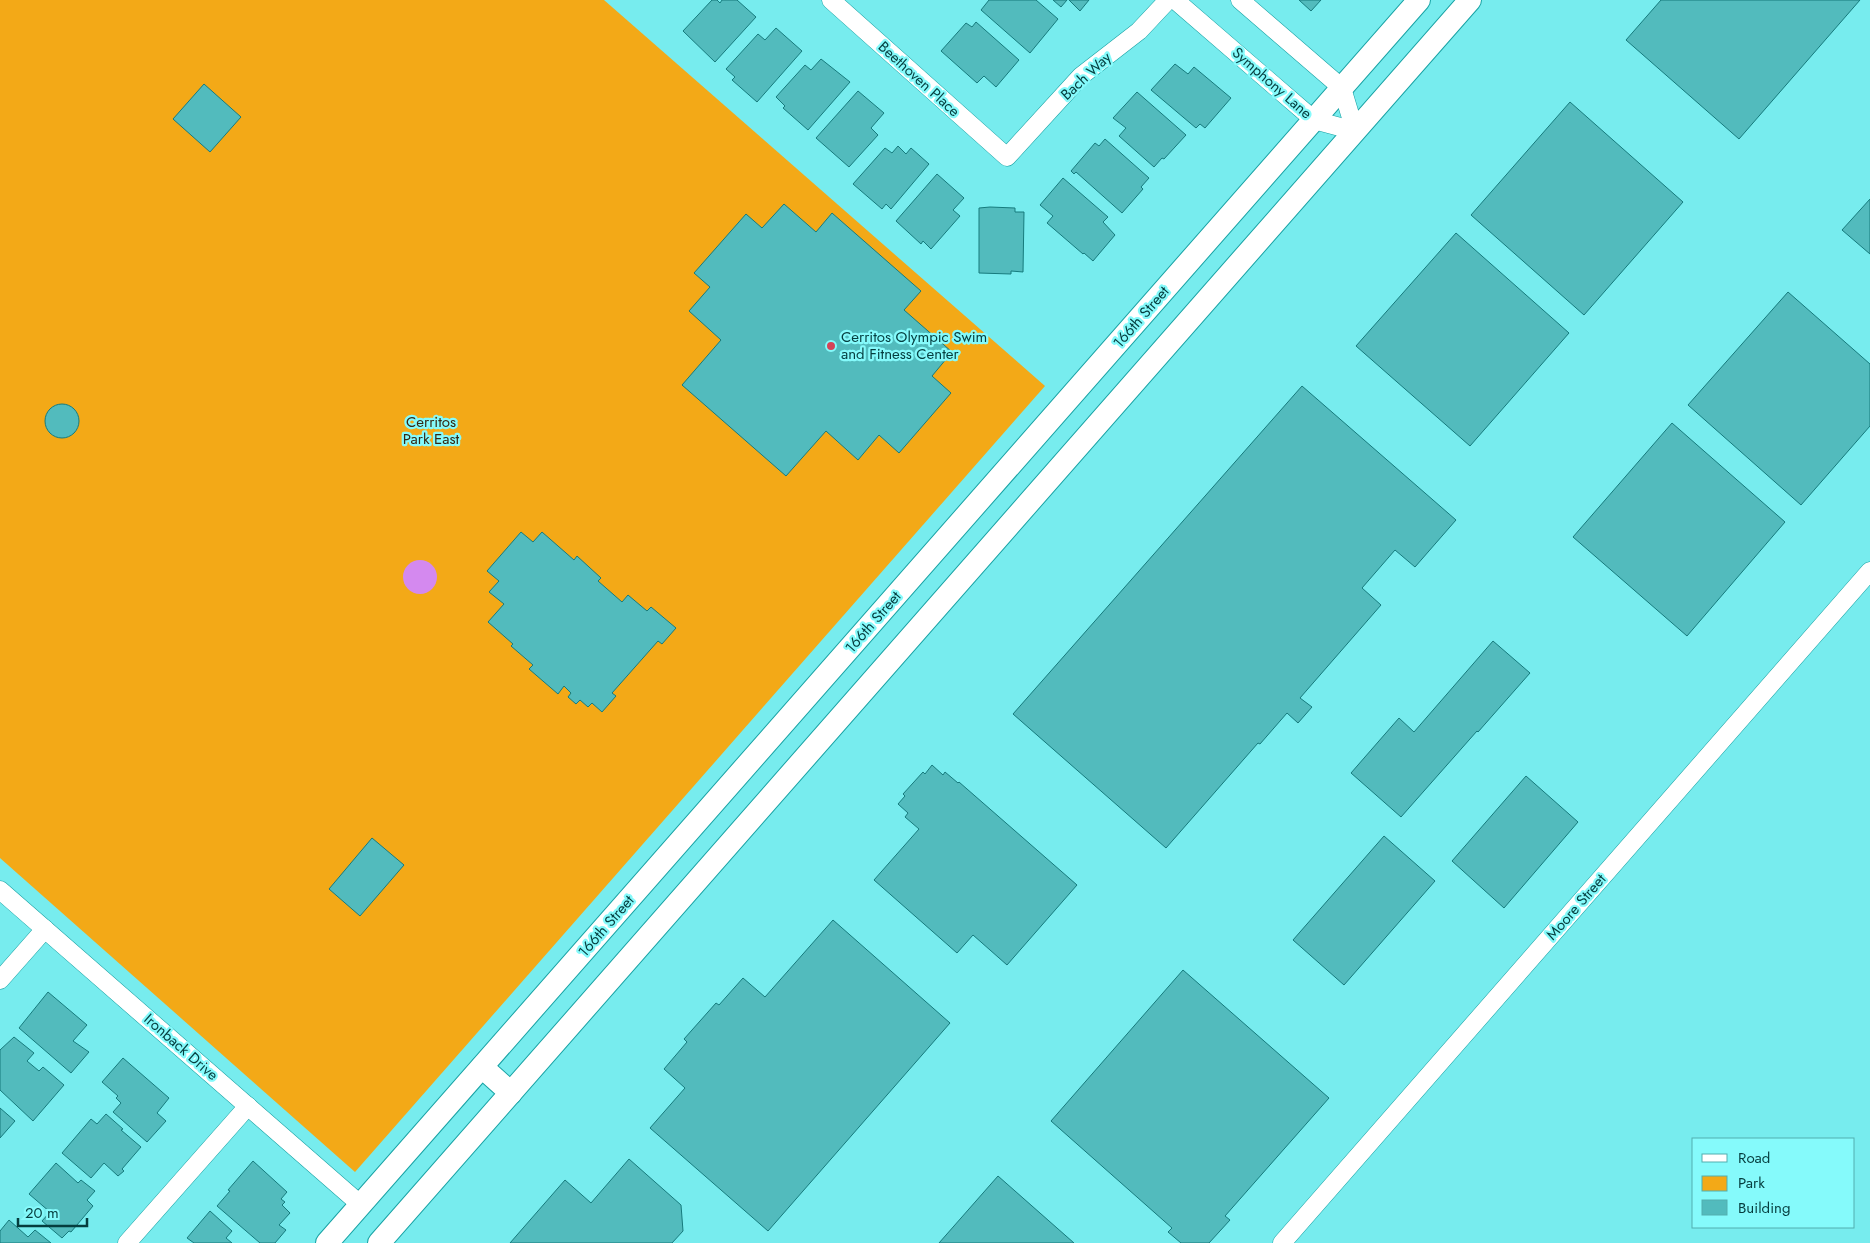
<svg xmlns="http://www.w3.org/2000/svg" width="1870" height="1243" viewBox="0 0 1870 1243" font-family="Jost,sans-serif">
	<rect width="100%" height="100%" fill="#77ecee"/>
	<path fill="#f3a917" d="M0,0H604L1045,386L355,1172L0,858Z"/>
	<circle fill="#d489ef" cx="420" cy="577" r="17"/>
	<g fill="#52bbbd" stroke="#167b7d">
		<path d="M712,0H717L720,3L722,0H737L756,17L715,62L683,31Z"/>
		<path d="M989,0H1036L1058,19L1030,53L981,10Z"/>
		<path d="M1053,0H1067L1061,7Z"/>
		<path d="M1069,0H1089L1080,11Z"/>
		<path d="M1299,0H1321L1311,11Z"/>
		<path d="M1661,0H1860L1739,139L1626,40Z"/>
		<path d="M976,22L1019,60L996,87L984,76L977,83L941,51L966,23L972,27Z"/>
		<path d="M776,28L802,51L757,102L732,80L735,77L726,69L758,34L765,40Z"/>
		<path d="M821,59L850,82L808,130L783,108L785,106L776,97L805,65L811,70Z"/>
		<path d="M1175,64L1188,74L1194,67L1231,98L1205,128L1200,124L1196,128L1151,90Z"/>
		<path d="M204,84L241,117L210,152L173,119Z"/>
		<path d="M858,91L884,113L871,128L878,135L849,167L816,138Z"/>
		<path d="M1137,92L1186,135L1164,159L1162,158L1154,167L1119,136L1126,128L1113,118Z"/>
		<path d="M1570,102L1683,202L1584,315L1471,215Z"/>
		<path d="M1105,139L1149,178L1141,187L1143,189L1122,213L1076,172L1074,174L1071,171L1095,143L1099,146Z"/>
		<path d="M898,146L906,154L911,148L929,164L891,209L886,204L882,209L853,184L885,148L892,153Z"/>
		<path d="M937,174L964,198L953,210L960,216L931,249L923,241L921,244L896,221Z"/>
		<path d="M1063,178L1108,217L1103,222L1115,235L1093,261L1084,253L1083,254L1047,223L1053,216L1040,205Z"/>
		<path d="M1870,199V254L1842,230Z"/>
		<path d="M784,204L816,232L832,213L921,291L904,310L952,352L932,376L951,393L899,453L879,435L858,460L826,431L786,476L682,385L721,340L689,311L710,287L694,273L746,214L762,228Z"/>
		<path d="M990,207L1015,208V212H1024L1023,272L1011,271V274L979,273V208Z"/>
		<path d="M1456,233L1569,333L1470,446L1356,346Z"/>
		<path d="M1788,292L1870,364V426L1801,505L1688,405Z"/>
		<path d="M1302,386L1456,520L1415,567L1395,550L1362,588L1381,605L1300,698L1312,707L1298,723L1287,713L1260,744L1258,743L1166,848L1013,714Z"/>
		<circle cx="62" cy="421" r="17"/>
		<path d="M1672,423L1785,522L1687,636L1573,537Z"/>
		<path d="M521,532L533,542L542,532L574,560L577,556L601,578L598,581L622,602L628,595L647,611L651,607L676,628L662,644L658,641L612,693L616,696L602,712L592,703L588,707L580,700L576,704L568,697L571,693L564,686L558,694L529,669L533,665L511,646L513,644L488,622L504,604L489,592L499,581L487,571Z"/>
		<path d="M1493,641L1530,673L1478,732L1477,731L1401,817L1351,773L1399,718L1414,732Z"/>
		<path d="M932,765L943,775L945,772L958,783L959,782L1077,885L1007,965L973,935L957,953L874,880L919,829L905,817L908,813L898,804L905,796L903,794L923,772L925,774Z"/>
		<path d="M1526,776L1578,822L1504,908L1452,861Z"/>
		<path d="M1384,836L1435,881L1344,985L1293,940Z"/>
		<path d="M372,838L404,865L360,916L329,889Z"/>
		<path d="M833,920L950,1023L768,1231L650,1128L685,1088L664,1069L687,1042L684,1039L716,1003L719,1005L743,978L765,997Z"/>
		<path d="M1183,970L1329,1098L1225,1216L1230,1220L1209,1243H1181L1168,1232L1172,1228L1051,1121Z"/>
		<path d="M48,992L87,1025L73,1041L89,1052L71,1073L19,1028Z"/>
		<path d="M14,1037L34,1053L27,1061L39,1071L43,1067L64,1085L33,1121L0,1090V1050Z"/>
		<path d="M123,1058L169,1098L157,1113L166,1121L147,1142L113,1112L121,1103L116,1098L118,1096L102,1082Z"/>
		<path d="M0,1108L15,1121L0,1138Z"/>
		<path d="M106,1114L123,1129L121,1130L141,1147L122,1169L124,1171L118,1176L104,1163L91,1178L62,1153L91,1119L97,1124Z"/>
		<path d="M629,1159L681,1205L683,1231L672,1243H510L565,1180L591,1203Z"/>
		<path d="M253,1161L287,1192L281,1199L285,1202L282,1205L290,1213L279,1225L286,1230L275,1243H260L217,1206L230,1191L228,1190Z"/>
		<path d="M56,1163L78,1183L81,1180L95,1191L87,1200L93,1206L71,1232L69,1231L62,1238L42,1221L50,1212L29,1194Z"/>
		<path d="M998,1176L1074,1243H939Z"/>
		<path d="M210,1211L232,1231L226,1238L232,1243H194L187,1238Z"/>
		<path d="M9,1220L28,1237L35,1230L51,1243H0V1231Z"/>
	</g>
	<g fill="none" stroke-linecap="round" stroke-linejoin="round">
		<defs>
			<g id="minor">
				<path d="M831,0L1007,157L1081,76L1139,31L1168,0"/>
				<path d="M1175,0L1314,120L1355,131"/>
				<path d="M1240,0L1342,88L1355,131"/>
				<path d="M0,890L361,1205"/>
				<path d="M0,980L45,929"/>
				<path d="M127,1243L248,1106"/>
				<path d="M1282,1243L1870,571"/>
			</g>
			<g id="tertiary">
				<path d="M482,1067L511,1093"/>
				<path d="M327,1243L1419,0"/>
				<path d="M379,1243L1470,0"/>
			</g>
		</defs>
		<use href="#minor" stroke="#18a2a4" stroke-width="19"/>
		<use href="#tertiary" stroke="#18a2a4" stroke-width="24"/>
		<use href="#minor" stroke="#fff" stroke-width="18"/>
		<use href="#tertiary" stroke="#fff" stroke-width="22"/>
	</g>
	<circle fill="#d54458" stroke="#85fafb" stroke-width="2" cx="831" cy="346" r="5"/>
	<g text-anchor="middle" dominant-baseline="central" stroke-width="4.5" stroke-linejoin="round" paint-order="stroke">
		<g font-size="15" fill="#053d3e" stroke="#85fafb">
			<text transform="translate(1086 76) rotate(-43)">Bach Way</text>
			<text transform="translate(919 79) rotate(42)">Beethoven Place</text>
			<text transform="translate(1272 83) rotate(41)">Symphony Lane</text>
			<text transform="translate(1141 317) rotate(-49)">166th Street</text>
			<text transform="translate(873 622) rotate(-49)">166th Street</text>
			<text transform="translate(1576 907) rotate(-49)">Moore Street</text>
			<text transform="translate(606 926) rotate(-49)">166th Street</text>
			<text transform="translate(181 1047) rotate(41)">Ironback Drive</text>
		</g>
		<g font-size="15" fill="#053d3e" stroke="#85fafb" text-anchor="start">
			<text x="841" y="337">Cerritos Olympic Swim<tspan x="841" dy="17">and Fitness Center</tspan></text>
		</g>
		<g font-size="15" fill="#352814" stroke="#85fafb">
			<text x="431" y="422">Cerritos<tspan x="431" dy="17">Park East</tspan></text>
		</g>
	</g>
	<rect x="1692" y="1138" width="162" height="90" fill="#85fafb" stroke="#52aeaf"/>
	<rect x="1702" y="1154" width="25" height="8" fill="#ffffff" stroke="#52aeaf"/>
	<text x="1738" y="1163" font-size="15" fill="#053d3e">Road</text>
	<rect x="1702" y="1176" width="25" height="15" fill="#f3a917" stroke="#52aeaf"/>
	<text x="1738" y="1188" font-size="15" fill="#053d3e">Park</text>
	<rect x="1702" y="1200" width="25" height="15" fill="#52bbbd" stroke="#52aeaf"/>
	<text x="1738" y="1213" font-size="15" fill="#053d3e">Building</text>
	<path d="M18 1218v8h69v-8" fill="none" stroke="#053d3e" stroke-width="2.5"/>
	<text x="25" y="1218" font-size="15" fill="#053d3e" stroke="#85fafb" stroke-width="4" paint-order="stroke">20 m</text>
</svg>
